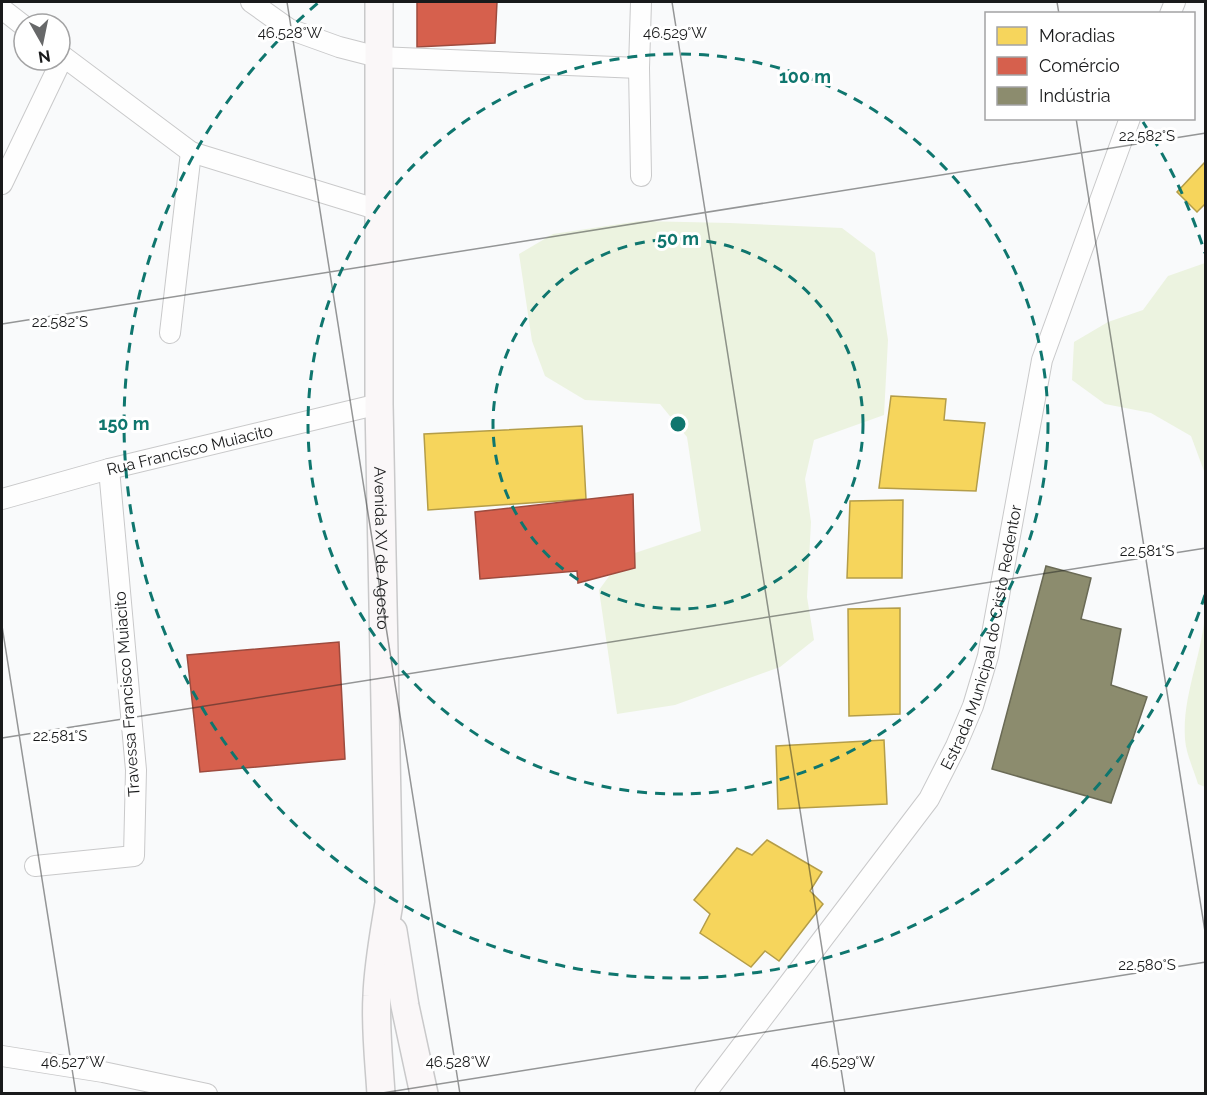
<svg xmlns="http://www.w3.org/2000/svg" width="1207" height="1095" viewBox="0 0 1207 1095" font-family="Raleway,sans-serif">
	<rect width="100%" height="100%" fill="#f9fafb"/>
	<g fill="#ecf3e0">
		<path d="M640,221L730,223L842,228L875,253L888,340L884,415L814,440L805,479L811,522L807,597L814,640L780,667L675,705L617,714L599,590L623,557L701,531L687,437L660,404L585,400L545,376L532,341L519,254L553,234Z"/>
		<path d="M1205,263H1206L1205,482L1204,471L1191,436L1151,413L1105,404L1072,380L1074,342L1108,322L1143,310L1168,276Z"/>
		<path d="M1205,611V787L1198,784C1194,770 1186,754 1185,739C1182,695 1203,654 1205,611Z"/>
	</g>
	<g fill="#f6d55c" stroke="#b49d48" stroke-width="1.5">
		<path d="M1206,161V203L1197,212L1177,192Z"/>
		<path d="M891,396L946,399L944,420L985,423L976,491L879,488Z"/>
		<path d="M582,426L586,499L428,510L424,434Z"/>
		<path d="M903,500L902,578H847L850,501Z"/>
		<path d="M900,608V714L849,716L848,609Z"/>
		<path d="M884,740L887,804L778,809L776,746Z"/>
		<path d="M767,840L822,872L810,891L823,904L779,961L765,951L751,967L700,933L710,914L694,900L737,848L752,855Z"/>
	</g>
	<g fill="#d6604d" stroke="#9d4b3e" stroke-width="1.5">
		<path d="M417,2H497L495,43L417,47Z"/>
		<path d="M633,494L635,568L578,583L577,571L480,579L475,512Z"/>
		<path d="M339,642L345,759L200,772L187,655Z"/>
	</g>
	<path fill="#8c8c6e" stroke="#6a6a55" stroke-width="1.5" d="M1046,566L1091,578L1081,619L1121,629L1111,685L1147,697L1111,803L992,769Z"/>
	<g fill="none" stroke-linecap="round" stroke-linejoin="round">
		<defs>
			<g id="street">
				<path d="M251,2L289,29L339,47L378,57L639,68"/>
				<path d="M641,2L639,68L641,176"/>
				<path d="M2,9L24,26"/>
				<path d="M1170,14L1175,2"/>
				<path d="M60,54L191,152L379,210"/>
				<path d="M2,184L63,57"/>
				<path d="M170,333L191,152"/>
				<path id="s1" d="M2,499L109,469L379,404"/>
				<path d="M35,866L134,856L136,770L109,469"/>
				<path d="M2,1056L103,1072L207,1094"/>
				<path id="s2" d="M705,1094L929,799L956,746L973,706L988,656L1042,360L1130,118"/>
			</g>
			<g id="secondary">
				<path id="s3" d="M379,2V404L389,903C384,934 378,965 377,996C375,1028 379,1061 381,1094"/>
				<path d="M393,931L405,1006L424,1094"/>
			</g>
		</defs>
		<use href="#street" stroke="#c9c9ca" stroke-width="22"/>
		<use href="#secondary" stroke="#c9c9ca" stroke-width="30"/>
		<use href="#street" stroke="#fefefe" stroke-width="20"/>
		<use href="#secondary" stroke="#faf7f8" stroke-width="27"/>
	</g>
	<path fill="none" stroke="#191a1b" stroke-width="1.5" stroke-opacity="0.45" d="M287,2L460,1094M672,2L845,1094M1057,2L1059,14M1076,118L1206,938M2,324L1206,133M2,626L76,1094M2,738L1206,548M376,1094L1206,962"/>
	<g fill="none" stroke="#0f766e" stroke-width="3" stroke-dasharray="10 8">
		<circle cx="678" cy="424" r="185"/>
		<circle cx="678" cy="424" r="370"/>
		<path d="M1205 595A554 554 0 1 1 318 3M1143 122A554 554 0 0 1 1205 253"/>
	</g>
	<g text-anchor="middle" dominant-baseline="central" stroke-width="6" stroke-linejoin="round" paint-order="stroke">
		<g font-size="16" fill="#191a1b" stroke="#fff">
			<text stroke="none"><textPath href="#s1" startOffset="194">Rua Francisco Muiacito</textPath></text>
			<text stroke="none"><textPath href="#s3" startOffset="546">Avenida XV de Agosto</textPath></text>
			<text stroke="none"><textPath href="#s2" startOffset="542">Estrada Municipal do Cristo Redentor</textPath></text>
			<text transform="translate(127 694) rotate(-94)">Travessa Francisco Muiacito</text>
		</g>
	</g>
	<g font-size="15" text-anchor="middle" fill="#191a1b" stroke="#fff" stroke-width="6" stroke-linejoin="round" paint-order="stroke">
		<text x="290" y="38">46.528°W</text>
		<text x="675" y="38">46.529°W</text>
		<text x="1147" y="141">22.582°S</text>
		<text x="60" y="327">22.582°S</text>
		<text x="1147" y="556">22.581°S</text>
		<text x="60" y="741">22.581°S</text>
		<text x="1147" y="970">22.580°S</text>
		<text x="73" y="1067">46.527°W</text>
		<text x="458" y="1067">46.528°W</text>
		<text x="843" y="1067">46.529°W</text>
	</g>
	<circle cx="678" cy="424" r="9" fill="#0f766e" stroke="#fff" stroke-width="3"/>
	<g font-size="18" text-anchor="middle" font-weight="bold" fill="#0f766e" stroke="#fff" stroke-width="6" stroke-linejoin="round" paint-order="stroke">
		<text x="805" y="83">100 m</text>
		<text x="678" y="245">50 m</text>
		<text x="124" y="430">150 m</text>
	</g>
	<rect width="1207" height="1095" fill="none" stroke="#191a1b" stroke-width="6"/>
	<rect x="985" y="12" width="210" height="108" fill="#ffffff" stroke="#a3a3a4" stroke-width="1.5"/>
	<rect x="997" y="27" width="30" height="18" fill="#f6d55c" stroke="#a3a3a4" stroke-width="1.5"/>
	<text x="1039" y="42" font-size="18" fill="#191a1b">Moradias</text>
	<rect x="997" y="57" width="30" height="18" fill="#d6604d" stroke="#a3a3a4" stroke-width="1.5"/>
	<text x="1039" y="72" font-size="18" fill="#191a1b">Comércio</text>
	<rect x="997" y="87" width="30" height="18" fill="#8c8c6e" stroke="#a3a3a4" stroke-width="1.5"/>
	<text x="1039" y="102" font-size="18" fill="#191a1b">Indústria</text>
	<g transform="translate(42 42) rotate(171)"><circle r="28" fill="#ffffff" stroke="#a3a3a4" stroke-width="1.5"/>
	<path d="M0-4.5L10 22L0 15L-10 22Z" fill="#676869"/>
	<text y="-9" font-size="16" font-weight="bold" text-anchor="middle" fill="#191a1b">N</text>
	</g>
</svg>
